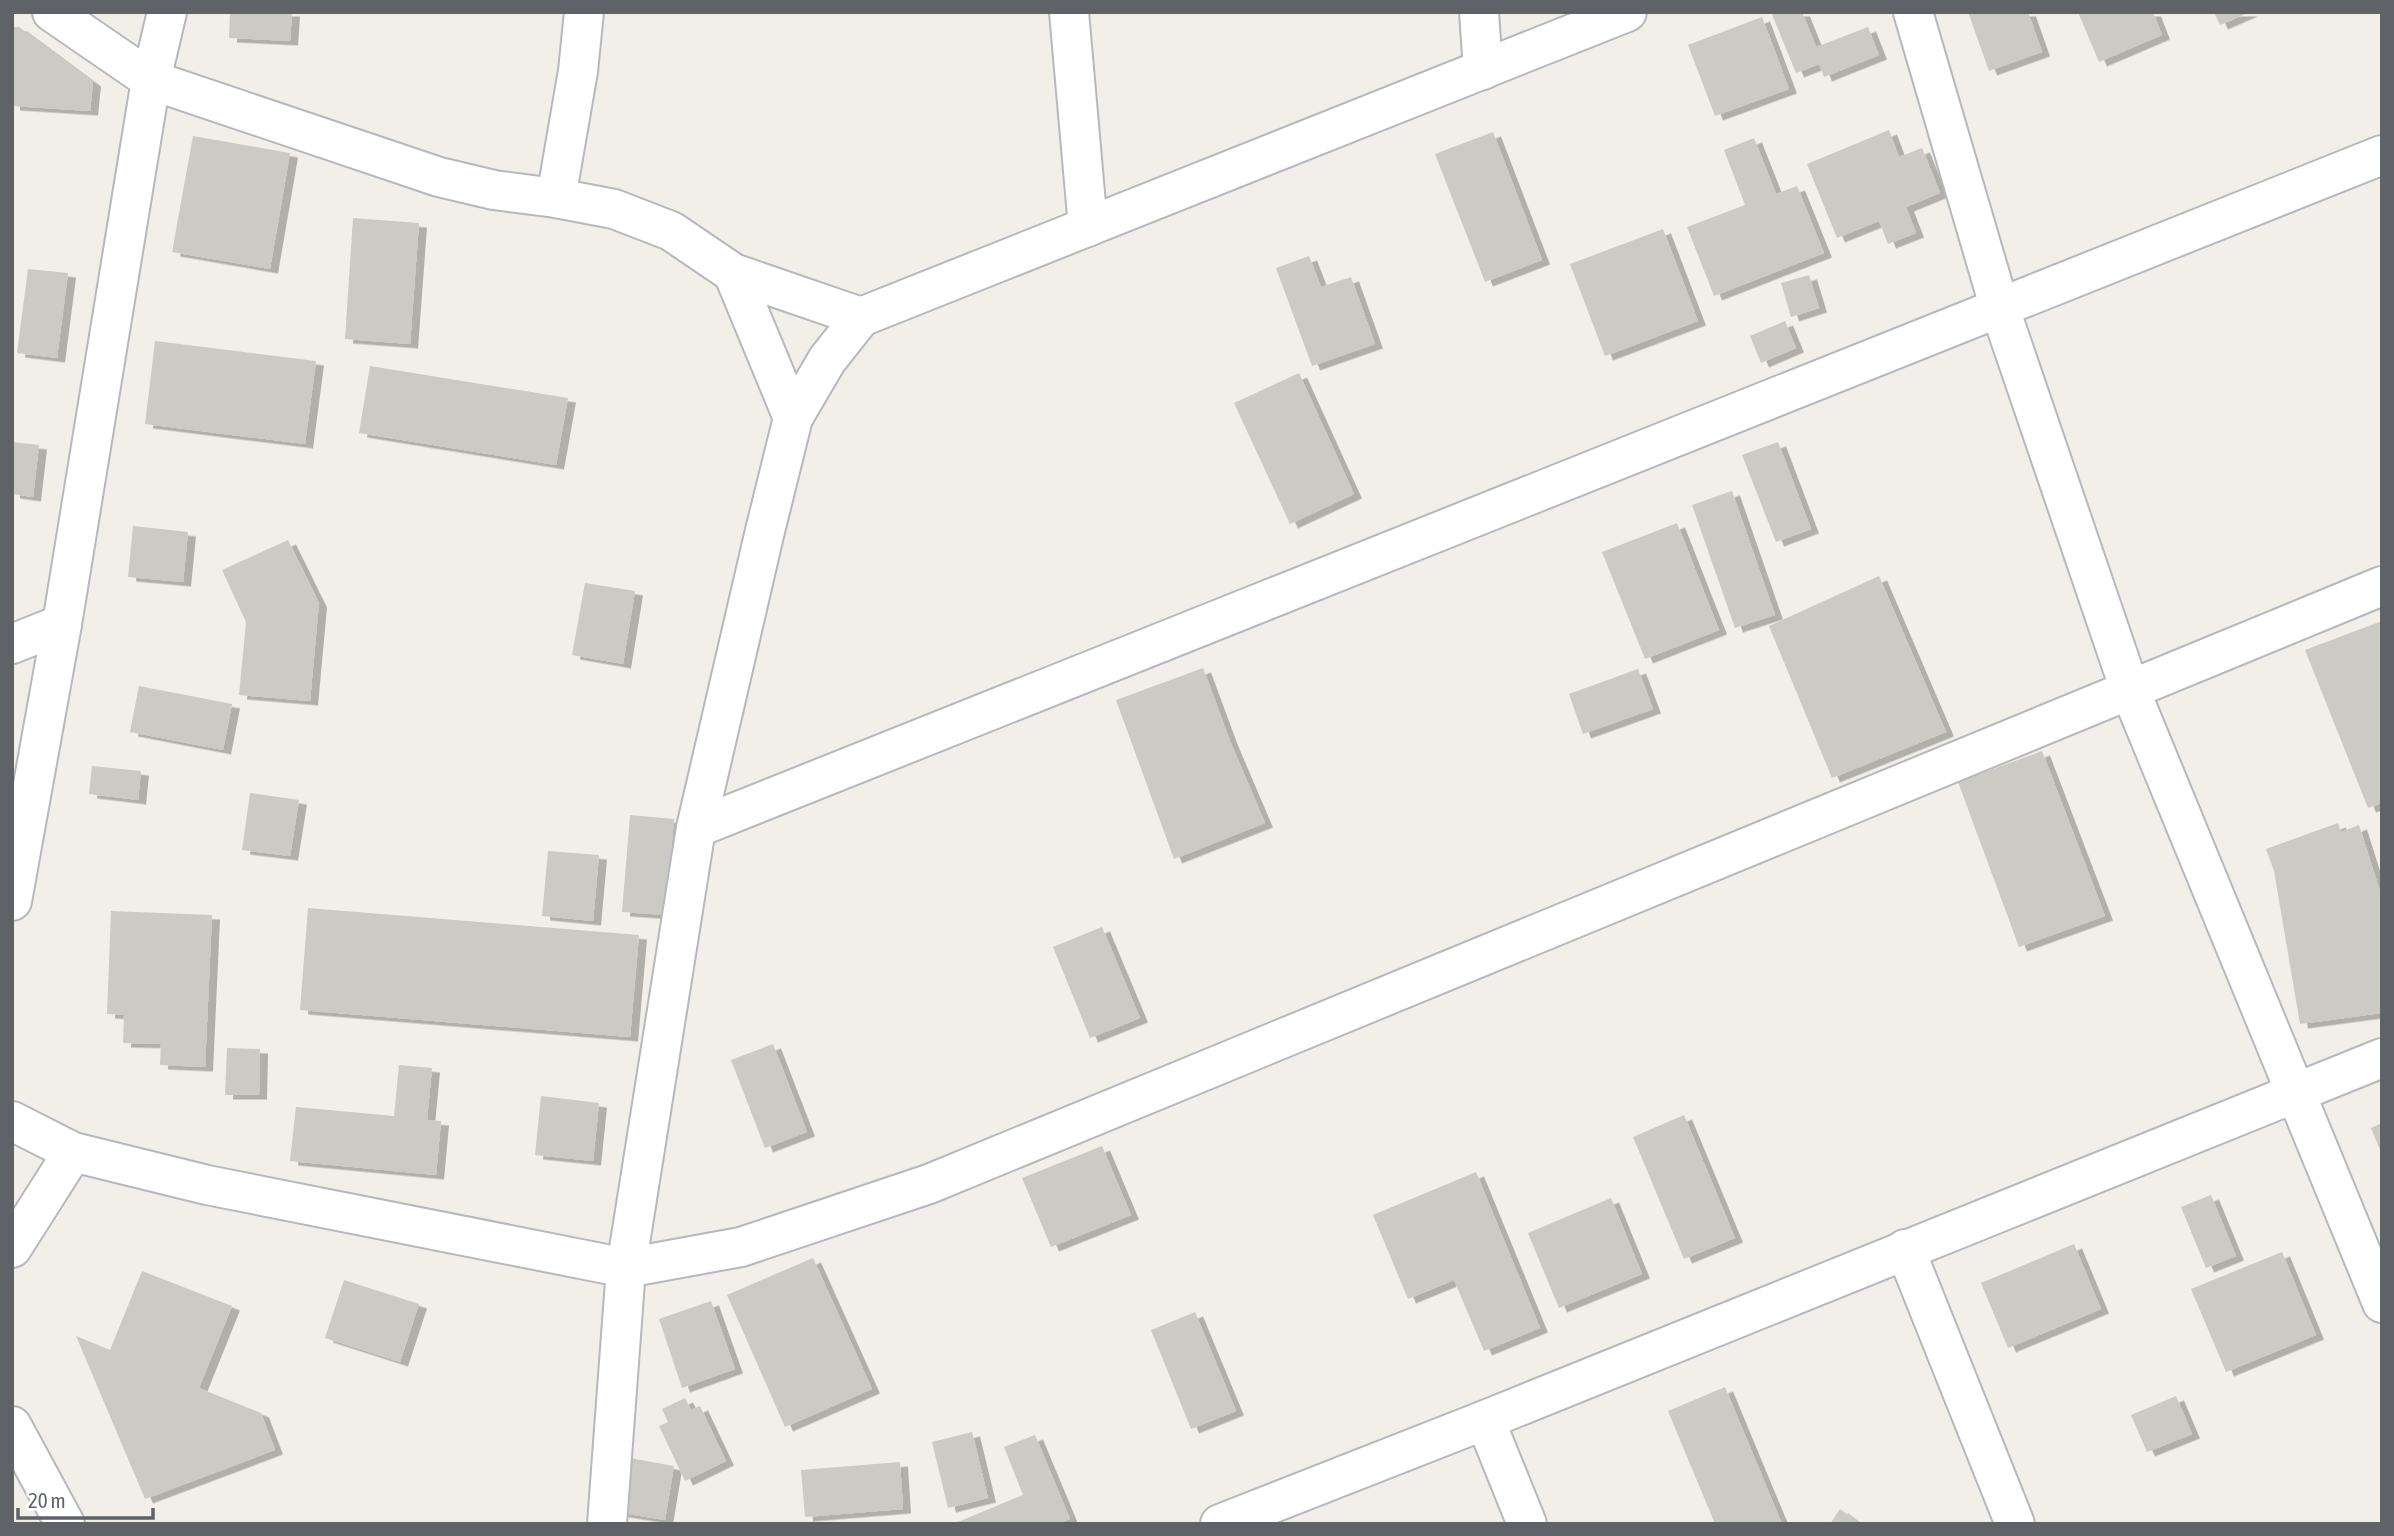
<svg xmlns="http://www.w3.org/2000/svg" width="2394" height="1536" viewBox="0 0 2394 1536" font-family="'Asap Condensed',sans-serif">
	<defs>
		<filter id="shadow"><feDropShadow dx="8" dy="4.5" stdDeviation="0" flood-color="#0004"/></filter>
	</defs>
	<rect width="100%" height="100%" fill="#f1efe8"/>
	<g fill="#cccac5" filter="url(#shadow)">
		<path d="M230,12H292L290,41L229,38Z"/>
		<path d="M1771,12H1802L1816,47L1868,27L1879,55L1824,77L1819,64L1796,73Z"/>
		<path d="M1968,12H2028L2042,52L1989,71Z"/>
		<path d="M2078,12H2153L2162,35L2099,62Z"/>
		<path d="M2214,12H2250L2220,25Z"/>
		<path d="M1762,17L1789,89L1715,116L1688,45Z"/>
		<path d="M12,27H19L93,82L90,111L12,106Z"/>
		<path d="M1889,130L1899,157L1922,148L1940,193L1906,207L1916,233L1888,244L1879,221L1837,238L1807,164Z"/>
		<path d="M1493,132L1542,260L1485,282L1435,154Z"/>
		<path d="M193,136L290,153L270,269L172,252Z"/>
		<path d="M1754,138L1776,194L1797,186L1824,253L1714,296L1687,227L1745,205L1724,150Z"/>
		<path d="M353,218L419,223L410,344L345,339Z"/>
		<path d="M1663,229L1698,321L1605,356L1570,264Z"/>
		<path d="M1309,256L1321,287L1351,277L1375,344L1312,366L1276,268Z"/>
		<path d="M28,269L68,273L57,358L17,353Z"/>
		<path d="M1809,275L1819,308L1791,317L1781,283Z"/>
		<path d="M1785,321L1796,348L1761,363L1750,336Z"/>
		<path d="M155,341L316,361L305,444L145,424Z"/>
		<path d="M370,366L568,398L556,465L359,433Z"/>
		<path d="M1299,373L1354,494L1290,524L1234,403Z"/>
		<path d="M12,442L39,445L33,497L12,494Z"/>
		<path d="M1778,442L1811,529L1776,542L1742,455Z"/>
		<path d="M1732,491L1775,615L1735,628L1692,505Z"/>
		<path d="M1677,523L1719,630L1645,659L1602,552Z"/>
		<path d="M133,526L188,532L183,582L128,577Z"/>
		<path d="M288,540L319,603L310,701L239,695L246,622L222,570Z"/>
		<path d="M1879,576L1946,732L1832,778L1769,626Z"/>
		<path d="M585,583L635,591L623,664L572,655Z"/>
		<path d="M2382,621V803L2368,808L2305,650Z"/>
		<path d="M1203,668L1230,741L1265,823L1174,859L1116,700Z"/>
		<path d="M1638,669L1653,709L1583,734L1569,694Z"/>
		<path d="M139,686L232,704L223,750L130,732Z"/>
		<path d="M2042,751L2105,916L2019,947L1958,782Z"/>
		<path d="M92,766L141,771L138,800L89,794Z"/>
		<path d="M250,793L299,800L290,856L242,850Z"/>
		<path d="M630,815L674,819L665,915L622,912Z"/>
		<path d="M2338,823L2341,832L2359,825L2382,898V1013L2300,1024L2274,871L2266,849Z"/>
		<path d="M548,851L599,855L593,921L542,916Z"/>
		<path d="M308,908L639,935L630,1037L300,1010Z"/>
		<path d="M111,911L212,915L205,1067L160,1065L161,1044L123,1043L124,1015L107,1014Z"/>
		<path d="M1102,927L1140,1018L1090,1038L1053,947Z"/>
		<path d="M773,1044L807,1132L765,1148L731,1060Z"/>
		<path d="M227,1048L260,1049L259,1095H225Z"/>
		<path d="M399,1065L432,1068L427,1120L441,1121L436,1175L290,1161L296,1107L394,1116Z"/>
		<path d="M541,1096L599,1103L593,1161L535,1155Z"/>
		<path d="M1684,1115L1735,1238L1684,1259L1633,1137Z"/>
		<path d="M2382,1123V1155L2371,1128Z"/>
		<path d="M1102,1146L1131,1215L1051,1247L1022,1178Z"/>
		<path d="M1476,1172L1540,1328L1484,1351L1454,1280L1408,1299L1373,1215Z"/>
		<path d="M2211,1195L2236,1256L2206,1268L2181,1207Z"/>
		<path d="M1611,1198L1642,1274L1559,1308L1528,1233Z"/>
		<path d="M2074,1244L2101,1309L2008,1348L1981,1283Z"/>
		<path d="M2282,1252L2316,1335L2226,1372L2191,1289Z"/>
		<path d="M813,1258L872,1389L785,1427L727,1295Z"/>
		<path d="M142,1271L232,1306L199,1388L261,1413L275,1450L145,1499L76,1336L110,1350Z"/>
		<path d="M344,1280L419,1304L400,1362L325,1338Z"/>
		<path d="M711,1301L735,1369L682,1388L659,1319Z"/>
		<path d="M1195,1312L1236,1411L1191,1429L1151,1330Z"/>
		<path d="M1725,1387L1782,1524H1715L1668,1411Z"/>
		<path d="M2176,1396L2192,1434L2147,1452L2131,1415Z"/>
		<path d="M685,1398L691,1410L700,1406L726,1461L685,1481L659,1426L668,1422L662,1409Z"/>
		<path d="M972,1432L988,1498L948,1508L932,1442Z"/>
		<path d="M1035,1435L1070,1519L1058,1524H953L1023,1495L1004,1447Z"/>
		<path d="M619,1456L674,1466L665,1520L610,1511Z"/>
		<path d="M900,1462L903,1509L805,1517L801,1470Z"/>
		<path d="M1840,1509L1860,1524H1830Z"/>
	</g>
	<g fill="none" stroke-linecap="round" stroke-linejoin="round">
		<defs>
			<g id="minor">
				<path d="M52,12L151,80L439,177L494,190L556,198L614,209L671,231L733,273L861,317"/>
				<path d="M1069,12L1088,227"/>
				<path d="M1479,12L1483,70"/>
				<path d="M1913,12L2000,309L2130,690L2382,1303"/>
				<path d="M556,198L578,71L584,12"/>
				<path d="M733,273L793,418"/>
				<path d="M12,644L62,624"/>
				<path d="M696,828L2382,155"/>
				<path d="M12,901L62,624L151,80L167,12"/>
				<path d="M12,1121L73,1152L207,1185L626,1268L741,1247L929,1184L2382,586"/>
				<path d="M12,1248L73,1152"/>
				<path d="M1905,1249L2015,1524"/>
				<path d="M1485,1420L1527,1524"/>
				<path d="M12,1426L65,1524"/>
				<path d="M607,1524L626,1268L696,828L764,535L793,418L827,360L861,317L1627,12"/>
			</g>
			<path id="tertiary" d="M1220,1524L1485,1420L2382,1058"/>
		</defs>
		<use href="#minor" stroke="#b5b8bc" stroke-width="42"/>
		<use href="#tertiary" stroke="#b5b8bc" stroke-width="42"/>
		<use href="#minor" stroke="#fff" stroke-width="38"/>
		<use href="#tertiary" stroke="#fff" stroke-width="38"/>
	</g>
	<rect width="2394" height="1536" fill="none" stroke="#5f6368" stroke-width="28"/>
	<path d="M18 1508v10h135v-10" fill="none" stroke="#5f6368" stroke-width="3.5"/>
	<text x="28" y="1508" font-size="21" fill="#5f6368" stroke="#ffffff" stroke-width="5" paint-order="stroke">20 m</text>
</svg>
